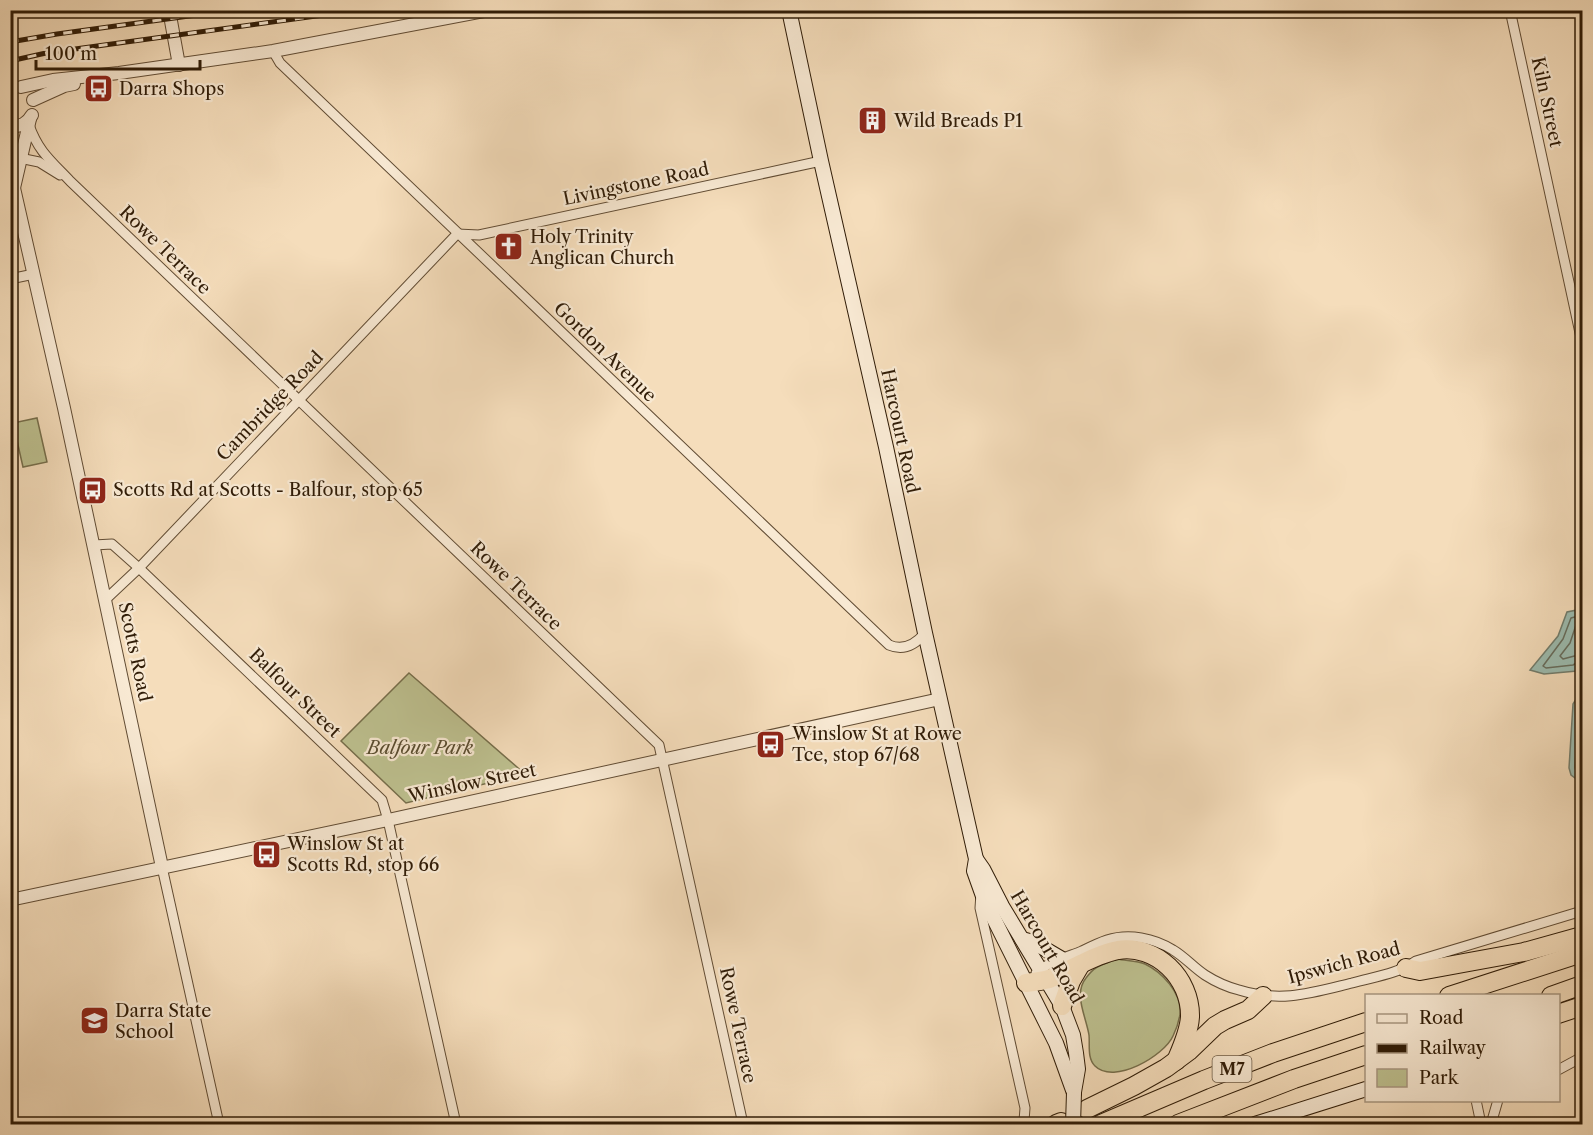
<svg xmlns="http://www.w3.org/2000/svg" width="1593" height="1135" viewBox="0 0 1593 1135" font-family="'Libre Caslon Text',serif">
	<rect width="100%" height="100%" fill="#f5ddbb"/>
	<filter id="stains"><feTurbulence type="fractalNoise" baseFrequency=".00333" numOctaves="4"/><feColorMatrix values="0 0 0 0 .2 0 0 0 0 .09 0 0 0 0 .02 0 0 0 .5 -.17"/></filter>
	<radialGradient id="worn" r=".72"><stop offset=".6" stop-color="#630" stop-opacity="0"/><stop offset="1" stop-color="#630" stop-opacity=".3"/></radialGradient>
	<g fill="#bdc08f" stroke="#766e4b" stroke-width="1.5">
		<path d="M37,418L47,462L23,467L13,423Z"/>
		<path d="M409,673L525,774L406,803L341,741Z"/>
		<path d="M1117,959C1126,961 1137,960 1145,964C1162,972 1182,993 1180,1014C1179,1021 1176,1030 1173,1036C1164,1056 1114,1085 1095,1066C1087,1058 1090,1045 1089,1035C1086,1016 1073,994 1086,978C1089,974 1092,970 1096,968C1102,964 1110,962 1117,959Z"/>
	</g>
	<g fill="#9cbcb0" stroke="#717c6c" stroke-width="1.5">
		<path d="M1582,609V665L1577,671L1544,674L1530,670L1558,636L1567,612Z"/>
		<path d="M1582,694V783L1571,775L1569,768L1573,704L1578,696Z"/>
	</g>
	<g fill="none" stroke-linecap="round" stroke-linejoin="round">
		<g stroke="#666c5c" stroke-width="1.5">
			<path d="M1582,615L1571,618L1563,639L1543,666L1546,668L1573,665L1578,662H1582"/>
			<path d="M1582,623L1576,625L1570,643L1560,656L1563,659L1582,654"/>
			<path d="M1582,701L1579,706L1575,767L1576,771L1582,777"/>
		</g>
		<path stroke="#717c6c" stroke-width="3" d="M1577,671L1580,699"/>
		<defs>
			<g id="minor">
				<path d="M1510,10L1582,342"/>
				<path d="M273,51L280,63L889,645C903,651 915,645 925,633"/>
				<path d="M29,125C38,151 51,161 70,181L659,745L743,1124"/>
				<path d="M10,156L39,162L60,175"/>
				<path d="M10,279L34,274"/>
				<path d="M94,545L112,544L139,568L382,800L388,820L456,1124"/>
				<path d="M105,600L139,568L457,234L479,235L821,161"/>
				<path d="M162,867L219,1124"/>
				<path d="M981,893L980,908L1025,1108L1024,1121L1021,1124"/>
				<path d="M1036,973C1048,962 1067,957 1082,951C1090,947 1098,943 1107,940C1129,933 1154,938 1173,950C1185,957 1194,968 1205,975C1216,982 1227,987 1239,990C1281,1003 1311,993 1352,983C1373,977 1398,974 1416,961L1582,911"/>
				<path d="M1558,1070L1582,1057"/>
				<path d="M1476,1100L1481,1124"/>
				<path d="M1491,1124L1498,1100"/>
			</g>
			<g id="tertiary">
				<path d="M169,10L179,65"/>
				<path d="M21,87L53,80L119,73L273,51L489,10"/>
				<path d="M33,100L64,86L74,84"/>
				<path d="M10,126C20,127 27,124 32,115"/>
				<path d="M10,180L14,188L64,408L162,867"/>
				<path d="M14,188L30,119"/>
				<path d="M10,900L388,820L940,699"/>
			</g>
			<g id="secondary">
				<path d="M789,10L821,161L886,447L925,633L976,859L974,871L984,899L1056,1043L1074,1093"/>
				<path d="M976,859L983,869L1002,906L1062,1006L1073,1035L1076,1053L1078,1069L1074,1092"/>
				<path d="M1022,939L1033,942L1062,959"/>
				<path d="M1255,1124L1366,1089"/>
			</g>
			<g id="motorway">
				<path d="M1406,968L1420,971L1469,962L1524,952L1582,936"/>
				<path d="M1026,983C1034,982 1042,981 1049,979C1072,970 1093,955 1118,950C1156,944 1191,978 1190,1017C1189,1032 1182,1047 1176,1061"/>
				<path d="M1449,996L1582,953"/>
				<path d="M1551,996L1582,985"/>
				<path d="M1062,1006L1071,981L1081,964"/>
				<path d="M1558,1014L1582,1006"/>
				<path d="M1087,1109L1134,1086L1166,1068L1189,1051L1215,1026L1225,1020L1248,1010L1263,996"/>
				<path d="M1056,1124L1061,1122"/>
				<path d="M1101,1124L1204,1080L1273,1053L1366,1022"/>
				<path d="M1178,1124L1294,1079L1366,1055"/>
			</g>
		</defs>
		<use href="#minor" stroke="#614c34" stroke-width="11"/>
		<use href="#tertiary" stroke="#614c34" stroke-width="14"/>
		<use href="#secondary" stroke="#301c07" stroke-width="16"/>
		<use href="#motorway" stroke="#301c07" stroke-width="20"/>
		<use href="#minor" stroke="#f8e9d3" stroke-width="9"/>
		<use href="#tertiary" stroke="#f8e9d3" stroke-width="12"/>
		<use href="#secondary" stroke="#f8e9d3" stroke-width="14"/>
		<use href="#motorway" stroke="#f5ddbb" stroke-width="18"/>
		<defs>
			<g id="rail">
				<path d="M10,42L57,34L233,10"/>
				<path d="M10,61L46,53L360,10"/>
			</g>
		</defs>
		<use href="#rail" stroke="#301c07" stroke-width="5"/>
		<use href="#rail" stroke="#f8e9d3" stroke-width="3" stroke-dasharray="9" stroke-linecap="butt"/>
		<defs>
			<path id="secondary-bridge" d="M1073,1124L1074,1093"/>
		</defs>
		<use href="#secondary-bridge" stroke="#301c07" stroke-width="16" stroke-linecap="butt"/>
		<use href="#secondary-bridge" stroke="#f8e9d3" stroke-width="14"/>
	</g>
	<defs>
		<symbol id="bus-square" viewBox="-11 -11 22 22"><rect x="-9" y="-9" width="18" height="18" rx="4" fill="#8f2418" stroke="#f8e9d3"/><path d="M-5-6H5V4H4V6H2V4H-2V6H-4V4H-5ZM-3.5-4V0h7V-4ZM-3.5 1.2v1.5H-2V1.2ZM2 1.2v1.5H3.5V1.2Z" fill="#fff"/></symbol>
		<symbol id="building-square" viewBox="-11 -11 22 22"><rect x="-9" y="-9" width="18" height="18" rx="4" fill="#8f2418" stroke="#f8e9d3"/><path d="M-4-6H4V6H1V3H-1V6H-4ZM-2.5-4.3h1.7v1.8h-1.7ZM.8-4.3h1.7v1.8H.8ZM-2.5-1h1.7V.8h-1.7ZM.8-1h1.7V.8H.8Z" fill="#fff"/></symbol>
		<symbol id="church-square" viewBox="-11 -11 22 22"><rect x="-9" y="-9" width="18" height="18" rx="4" fill="#8f2418" stroke="#f8e9d3"/><path d="M-1.2-6h2.4v3.5h3.3v2.4h-3.3V6h-2.4V-.1h-3.3v-2.4h3.3Z" fill="#fff"/></symbol>
		<symbol id="school-square" viewBox="-11 -11 22 22"><rect x="-9" y="-9" width="18" height="18" rx="4" fill="#8f2418" stroke="#f8e9d3"/><path d="M0-5L7-2L0 1L-7-2ZM-4 1L0 2.5L4 1V4Q0 6-4 4Z" fill="#fff"/></symbol>
	</defs>
	<g fill-rule="evenodd">
		<use href="#bus-square" x="82" y="72" width="33" height="33"/>
		<use href="#building-square" x="856" y="104" width="33" height="33"/>
		<use href="#church-square" x="492" y="230" width="33" height="33"/>
		<use href="#bus-square" x="76" y="474" width="33" height="33"/>
		<use href="#bus-square" x="754" y="728" width="33" height="33"/>
		<use href="#bus-square" x="250" y="838" width="33" height="33"/>
		<use href="#school-square" x="78" y="1004" width="33" height="33"/>
	</g>
	<g text-anchor="middle" dominant-baseline="central" stroke-width="4.5" stroke-linejoin="round" paint-order="stroke">
		<rect fill="#f8e9d3" stroke="#6c5a44" stroke-width="1.5" x="1212.5" y="1056" width="39" height="26" rx="4.5"/>
		<g font-size="16" font-weight="bold" fill="#301c07">
			<text x="1232" y="1069">M7</text>
		</g>
		<g font-size="18" fill="#301c07" stroke="#f8e9d3" text-anchor="start">
			<text x="119" y="89">Darra Shops</text>
			<text x="894" y="121">Wild Breads P1</text>
			<text x="530" y="237">Holy Trinity<tspan x="530" dy="21">Anglican Church</tspan></text>
			<text x="113" y="490">Scotts Rd at Scotts - Balfour, stop 65</text>
			<text x="792" y="734">Winslow St at Rowe<tspan x="792" dy="21">Tce, stop 67/68</tspan></text>
			<text x="287" y="844">Winslow St at<tspan x="287" dy="21">Scotts Rd, stop 66</tspan></text>
			<text x="115" y="1011">Darra State<tspan x="115" dy="21">School</tspan></text>
		</g>
		<g font-size="18" fill="#301c07" stroke="#f8e9d3">
			<text transform="translate(1547 102) rotate(78)">Kiln Street</text>
			<text transform="translate(636 184) rotate(-12)">Livingstone Road</text>
			<text transform="translate(165 250) rotate(44)">Rowe Terrace</text>
			<text transform="translate(605 352) rotate(44)">Gordon Avenue</text>
			<text transform="translate(270 406) rotate(-46)">Cambridge Road</text>
			<text transform="translate(900 431) rotate(78)">Harcourt Road</text>
			<text transform="translate(516 586) rotate(44)">Rowe Terrace</text>
			<text transform="translate(135 652) rotate(78)">Scotts Road</text>
			<text transform="translate(295 693) rotate(44)">Balfour Street</text>
			<text transform="translate(472 783) rotate(-12)">Winslow Street</text>
			<text transform="translate(1047 947) rotate(60)">Harcourt Road</text>
			<text transform="translate(1344 963) rotate(-15)">Ipswich Road</text>
			<text transform="translate(738 1025) rotate(78)">Rowe Terrace</text>
		</g>
		<g font-size="18" font-style="italic" fill="#5a4d30" stroke="#f8e9d3">
			<text x="420" y="748">Balfour Park</text>
		</g>
	</g>
	<rect width="1593" height="1135" fill="none" stroke="#f5ddbb" stroke-width="36"/>
	<rect x="12" y="12" width="1569" height="1111" fill="none" stroke="#301c07" stroke-width="3"/>
	<rect x="18" y="18" width="1557" height="1099" fill="none" stroke="#301c07" stroke-width="1.5"/>
	<rect x="1365" y="994" width="195" height="108" fill="#f8e9d3" stroke="#a89781" stroke-width="1.5"/>
	<rect x="1377" y="1014" width="30" height="9" fill="#f8e9d3" stroke="#a89781" stroke-width="1.5"/>
	<text x="1419" y="1024" font-size="18" fill="#301c07">Road</text>
	<rect x="1377" y="1044" width="30" height="9" fill="#301c07" stroke="#a89781" stroke-width="1.5"/>
	<text x="1419" y="1054" font-size="18" fill="#301c07">Railway</text>
	<rect x="1377" y="1069" width="30" height="18" fill="#bdc08f" stroke="#a89781" stroke-width="1.5"/>
	<text x="1419" y="1084" font-size="18" fill="#301c07">Park</text>
	<path d="M36 60v9h164v-9" fill="none" stroke="#301c07" stroke-width="3"/>
	<text x="45" y="60" font-size="18" fill="#301c07" stroke="#f8e9d3" stroke-width="4.5" paint-order="stroke">100 m</text>
	<rect width="100%" height="100%" filter="url(#stains)"/>
	<rect width="100%" height="100%" fill="url(#worn)"/>
</svg>
